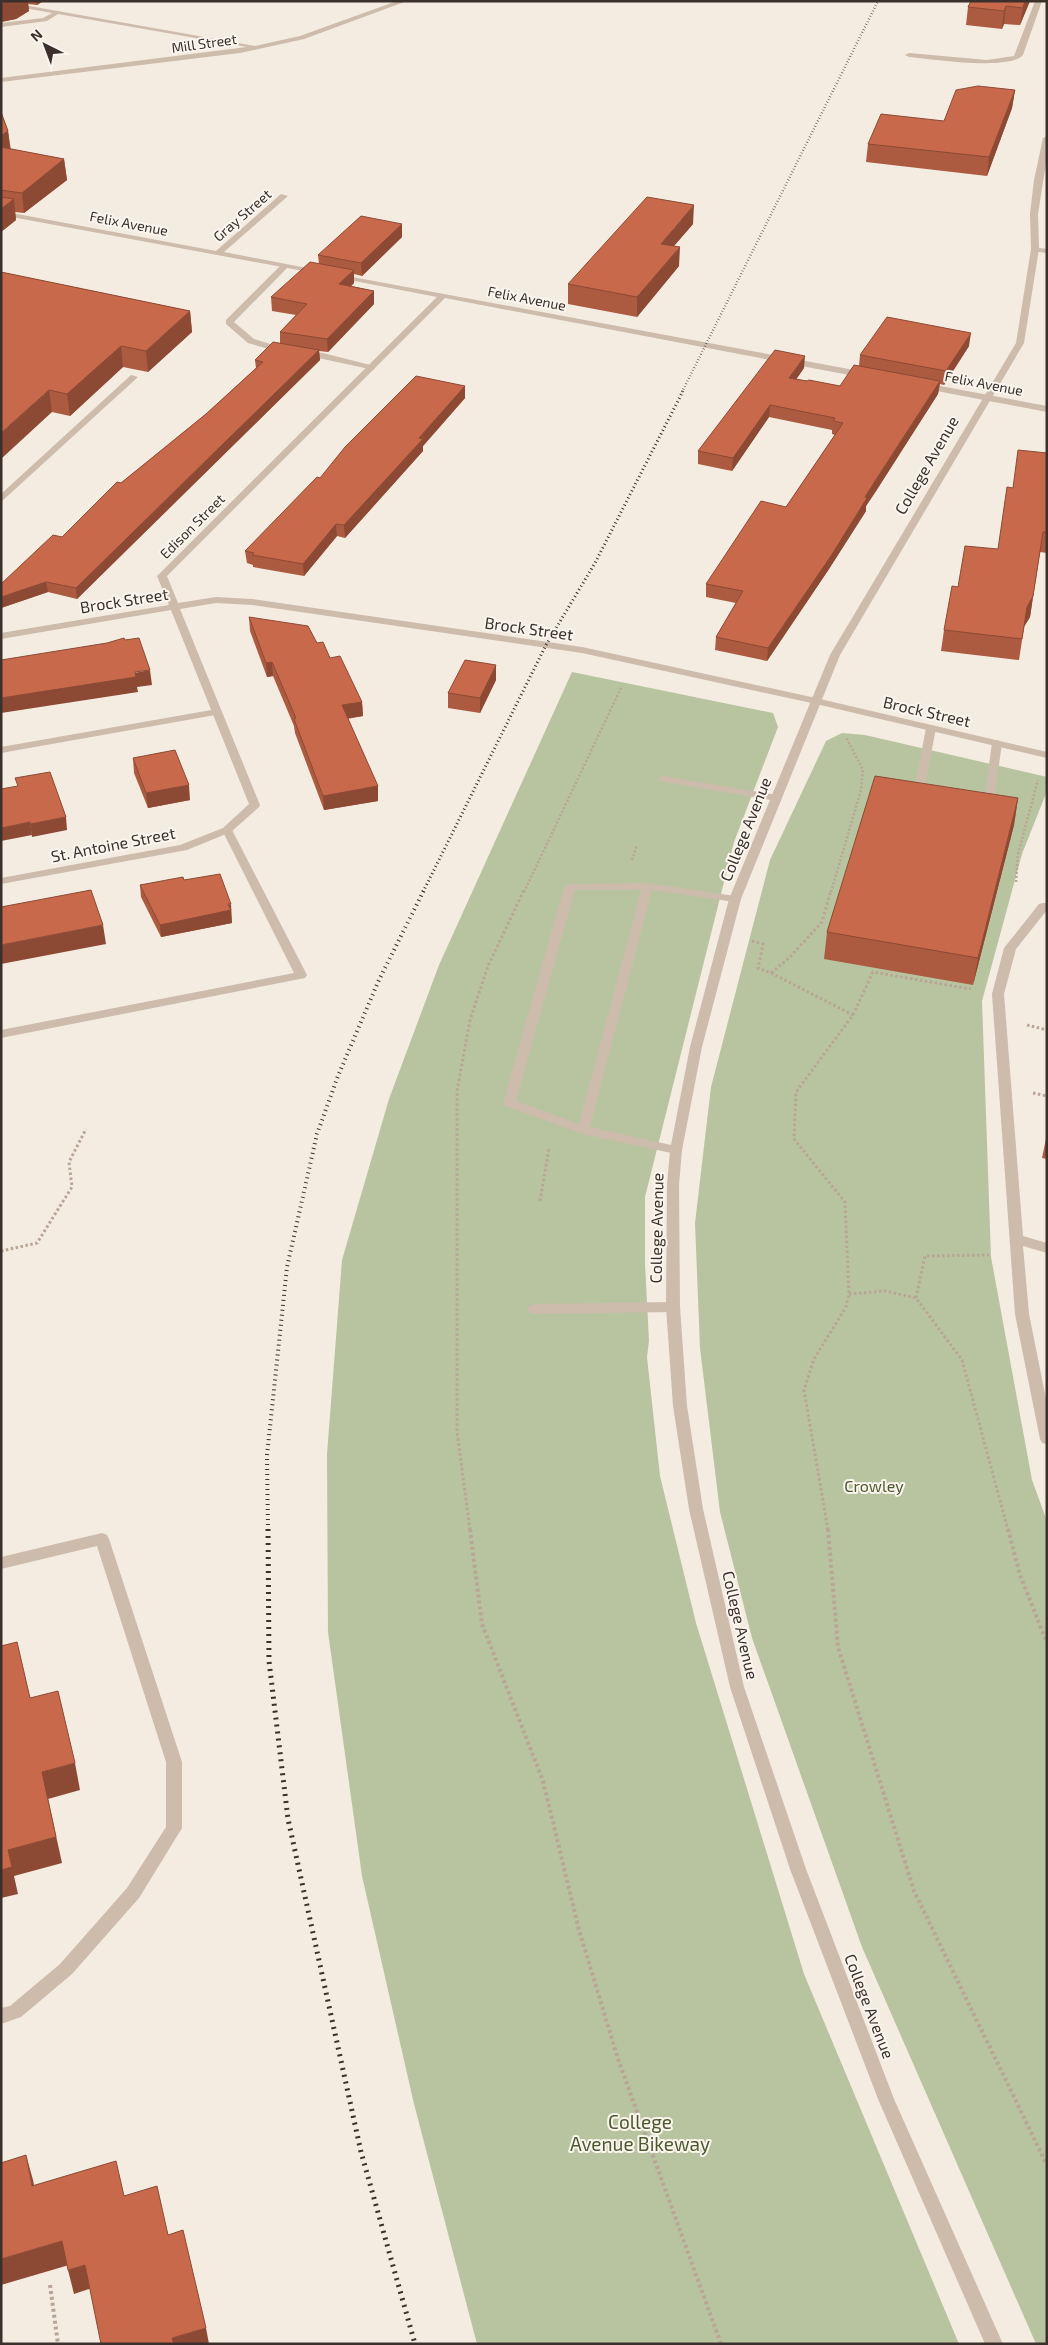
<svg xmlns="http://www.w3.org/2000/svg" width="1048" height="2345" viewBox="0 0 1048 2345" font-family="'Exo 2',sans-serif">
	<rect width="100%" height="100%" fill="#f4ebe1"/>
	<g fill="#b8c4a0">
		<path d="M572,672L773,713L778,727L734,842L645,1197V1264L649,1341L647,1357L660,1476L696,1623L804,1974L959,2344H477L414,2104L362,1876L328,1632L327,1454L342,1260L389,1099L439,965Z"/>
		<path d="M842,733L865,735L1047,777V791L1022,854L982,1001L991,1257L1032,1480L1047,1521V2344H1036L862,1947L752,1638L720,1512L700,1348L695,1223L711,1087L770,860L826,741Z"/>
	</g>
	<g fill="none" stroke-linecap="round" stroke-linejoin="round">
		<g stroke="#b9a596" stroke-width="2.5" stroke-dasharray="2 2" stroke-linecap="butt">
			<path d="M632,860L637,845"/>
			<path d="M1016,882L1018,854L1038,780"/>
			<path d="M524,892L622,686"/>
			<path d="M831,892L861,790L863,770L846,737"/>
		</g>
		<g stroke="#b9a596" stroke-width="3" stroke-dasharray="2.5 2.5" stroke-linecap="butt">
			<path d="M752,941L763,944L758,968L771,973L790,957L822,922L831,890"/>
			<path d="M771,973L853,1015"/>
			<path d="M1027,1025L1047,1030"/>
			<path d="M1033,1093L1047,1096"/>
			<path d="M540,1201L549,1148"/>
			<path d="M1,1251L37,1243L72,1187L69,1162L86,1129"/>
			<path d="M849,1294L885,1291L916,1298L962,1360L1008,1530"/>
			<path d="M916,1298L925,1256L989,1255"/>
			<path d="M470,1530L457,1431V1091L470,1020L488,966L524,890"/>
			<path d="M828,1530L804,1390L814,1359L846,1307L849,1294L845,1202L794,1139L796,1092L853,1015L873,972L971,989"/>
		</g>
		<g stroke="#b9a596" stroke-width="4" stroke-dasharray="3 3" stroke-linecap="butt">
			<path d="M470,1529L482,1624L543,1781L579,1930L618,2059L721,2344"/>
			<path d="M828,1529L838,1647L914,1891L1047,2165"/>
			<path d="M1008,1529L1020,1575L1047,1643"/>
			<path d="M50,2285L58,2344"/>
		</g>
		<g fill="#cdbbac" fill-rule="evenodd">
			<path d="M1035,1H1042L1023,55C1009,71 931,59 909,57L905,55L909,53L987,60L1014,56Z"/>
			<path d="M56,11L61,12L47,21L1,27V23L43,18Z"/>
			<path d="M282,264L289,266L234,322L254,339L283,348L323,353L374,366V370L323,359L282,353L248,343L226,324V320Z"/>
			<path d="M131,375L138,377L1,502V494Z"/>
			<path d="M217,709L221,710V714L1,753V747Z"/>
			<path d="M931,725L936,728L925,786L920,789L915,786L926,728Z"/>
			<path d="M997,740L1002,743L995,794L990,797L985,794L992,743Z"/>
			<path d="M663,776L777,795L782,798L777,801L659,781V777Z"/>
			<path d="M227,827L232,830L307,975L305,978L1,1038V1030L294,973L222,830Z"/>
			<path d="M648,883L735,896L741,899L735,902L652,890L590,1127L680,1147L682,1150L680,1153L676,1154L583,1134L505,1106L503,1103L564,887L570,884ZM575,890H641L579,1124L516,1101Z"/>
			<path d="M1043,903H1047V910L1016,949L1004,994L1023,1236L1047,1243V1253L1023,1246L1029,1314L1047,1404V1444L1042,1443L1040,1439L1015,1314L992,994L1004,948L1039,904Z"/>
			<path d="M673,1302L678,1304L680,1307L678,1310L673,1312L534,1314L529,1312L527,1309L529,1306L534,1304Z"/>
			<path d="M102,1533L107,1535L109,1539L182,1762V1828L139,1898L72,1974L21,2017L1,2024V2008L10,2006L60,1964L127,1888L166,1827V1762L97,1546L1,1569V1557Z"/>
		</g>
		<g fill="#cdbbac" fill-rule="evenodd">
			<path d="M1,1L255,46L300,36L397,1H407L304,39L240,53L1,82V78L247,47L1,4Z"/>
			<path d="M281,194L288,196L224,252L317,270H320V274L1,215V211L216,251Z"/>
			<path d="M1032,247L1047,249V253L1032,251Z"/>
			<path d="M336,274L865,372L869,375L865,378L445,298L167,576L178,603L216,597L252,599L582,647L816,698L1047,752V758L816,704L582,653L252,605L216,603L180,609L260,805L259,807L231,832L187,850L1,884V878L180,845L223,828L249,804L171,610L1,639V633L169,605L157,576L159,574L437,297L339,278H336Z"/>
			<path d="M924,383L1047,406V412L921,388V384Z"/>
		</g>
		<path fill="#cdbbac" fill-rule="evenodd" d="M1047,136V157L1038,214L1039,249L1024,343L840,655L741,899L702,1047L682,1150L679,1185L680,1307L687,1406L703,1509L744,1687L806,1869L894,2099L1003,2344H985L878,2099L790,1869L730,1687L689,1509L673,1406L666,1307L667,1185L670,1150L690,1047L729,899L830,655L1016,343L1031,249L1030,214L1034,180L1043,138Z"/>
		<path stroke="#3b302b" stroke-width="2.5" stroke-dasharray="0.5 2.5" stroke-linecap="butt" d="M682,392L878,1"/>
		<path stroke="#3b302b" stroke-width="3" stroke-dasharray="1 3" stroke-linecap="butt" d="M423,892L546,645L595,563L683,391"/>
		<path stroke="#3b302b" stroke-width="4" stroke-dasharray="1 4" stroke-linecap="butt" d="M268,1530L267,1455L287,1267L317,1134L338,1076L378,982L424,890"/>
		<path stroke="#3b302b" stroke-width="5" stroke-dasharray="2 5" stroke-linecap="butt" d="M268,1529L269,1661L288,1819L361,2152L415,2344"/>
	</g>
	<g fill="#ac5a40">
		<path d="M1,1H43L37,5L28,4L29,11L16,19L1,22L2,29H1Z"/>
		<path d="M971,1H1030L1020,25L1004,24L1002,29L966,25L968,7Z"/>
		<path d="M1015,90L1012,108L987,176L866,162L868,144L944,121Z"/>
		<path d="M1,112L8,131L10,149L64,159L67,180L24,213L15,212L16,220L1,232Z"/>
		<path d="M402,224V237L362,276L354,274V283L351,286L374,291V304L328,352L319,351L320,360L77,599L48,592L1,608L62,537L121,483L206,414L256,368L255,360L280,344V332L296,315L272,311L271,297L319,264L318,255Z"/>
		<path d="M693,224L674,246L679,266L637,317L568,304V284Z"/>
		<path d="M1,272L190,311L192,332L148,372L123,367L70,416L52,412Z"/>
		<path d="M969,346L944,385L940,384L938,394L876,491L866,506V511L829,569L767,661L715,650L716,637L736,603L706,597V584L786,507L835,435L832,434V430L769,417L732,471L698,464V451L804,368L796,379L840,386L859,366L860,355Z"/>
		<path d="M465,386V398L423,446V451L345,538L337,536L304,576L253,567V565L247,563L245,551L320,478Z"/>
		<path d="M1047,453V553L1040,552L1030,617L1024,627L1019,660L941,651L944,630L958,587L998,549Z"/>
		<path d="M249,617L317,643L330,658L362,702L363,716L347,719L378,786V801L324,810L295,733L294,726L273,676L267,677L250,631Z"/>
		<path d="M496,680L480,713L448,708V693Z"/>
		<path d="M133,758L190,800L148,808L134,773Z"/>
		<path d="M1018,798L1014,825L973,985L824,959L827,932Z"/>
		<path d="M184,880L232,916H231L232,923L161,937L141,897L140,885Z"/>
		<path d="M1047,1134V1159L1042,1158Z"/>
	</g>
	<g fill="#8c4a34">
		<path d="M7,1H28L29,11L16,19L1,22L2,29H1V2Z"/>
		<path d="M36,1H43L37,5Z"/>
		<path d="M1025,1H1030L1020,25L1023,8Z"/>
		<path d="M1006,6L1004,24L1002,29L1004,11Z"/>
		<path d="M1015,90L1012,108L987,176L989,157Z"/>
		<path d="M8,131L11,151L1,158V136Z"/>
		<path d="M64,159L67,180L24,213L22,193Z"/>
		<path d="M14,199L16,220L1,232V209Z"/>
		<path d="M694,205L693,224L660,262L661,244Z"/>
		<path d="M402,224V237L362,276L361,263Z"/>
		<path d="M680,247L679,266L637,317V297Z"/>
		<path d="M354,270V283L340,297L339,284Z"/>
		<path d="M374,291V304L328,352L327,339Z"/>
		<path d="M190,311L192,332L148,372L146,351Z"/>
		<path d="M971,333L969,346L944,385L946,371Z"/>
		<path d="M121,346L123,367L70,416L67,394Z"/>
		<path d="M319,350L320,360L77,599L76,588Z"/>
		<path d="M805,356L804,368L789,390V378Z"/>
		<path d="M940,381L938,394L876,491L866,506V511L829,569L767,661L768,648Z"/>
		<path d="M465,386V398L423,446V451L345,538L344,525L419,438Z"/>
		<path d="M49,390L52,412L1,459V433Z"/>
		<path d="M770,405L769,417L732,471L733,458Z"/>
		<path d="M336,524L337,536L304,576L303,564Z"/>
		<path d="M46,582L48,592L1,608V597Z"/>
		<path d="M1033,596L1030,617L1023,628L1027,607Z"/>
		<path d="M272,662L273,676L267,677L266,663Z"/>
		<path d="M496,665V680L480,713V698Z"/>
		<path d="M150,670L152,685L137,687L138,692L1,713V698Z"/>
		<path d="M362,702L363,716L342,719V705Z"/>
		<path d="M189,785L190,800L148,808L146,793Z"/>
		<path d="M378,786V801L324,810L323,796Z"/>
		<path d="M1018,798L1014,825L973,985L978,958Z"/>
		<path d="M66,817L67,830L32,837L30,824Z"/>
		<path d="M30,822L32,835L1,841V828Z"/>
		<path d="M231,904L232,923L161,937L160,925Z"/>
		<path d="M103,925L106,944L1,964V945Z"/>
		<path d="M75,1763L80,1790L48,1799L62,1863L14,1876L18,1894L1,1898V1870L8,1850L42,1772Z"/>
		<path d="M26,2155L33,2180L39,2210L32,2186Z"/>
		<path d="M62,2241L69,2265L1,2285V2259Z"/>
		<path d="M85,2265L92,2288L74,2294L68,2270Z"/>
		<path d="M206,2328L209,2344H173L172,2338Z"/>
	</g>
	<g fill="#c8694b" stroke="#8c4a34">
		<path d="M971,1H1025L1023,8L1006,6L1004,11L968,7Z"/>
		<path d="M978,86L1015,90L989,157L868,144L881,114L944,121L956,90Z"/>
		<path d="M1,112L8,131L1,136Z"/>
		<path d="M1,147L64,159L22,193L1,190Z"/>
		<path d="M1,197L14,199L1,209Z"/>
		<path d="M647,197L694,205L661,244L680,247L637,297L568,284Z"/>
		<path d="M361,216L402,224L361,263L318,255Z"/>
		<path d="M310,262L354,270L339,284L374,291L327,339L280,332L307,304L271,297Z"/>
		<path d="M1,272L190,311L146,351L121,346L67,394L49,390L1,433Z"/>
		<path d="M887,317L971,333L946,371L860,355Z"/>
		<path d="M273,342L319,350L76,588L46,582L1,597V584L53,535L62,537L117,482L121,483L206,414L263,362L255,360Z"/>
		<path d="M775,350L805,356L789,378L807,381L809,380L840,386L854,365L940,381L877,478L865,497L867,498L831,556L768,648L716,637L743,591L706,584L761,501L786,507L843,423L833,421L835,418L770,405L733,458L698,451Z"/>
		<path d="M416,376L465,386L419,438L423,439L344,525L336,524L303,564L252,555L254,553L245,551L317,477L320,478L345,447Z"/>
		<path d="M1018,450L1047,453V532H1043L1033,596L1027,607L1022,639L944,630L952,586L958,587L965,546L998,549L1007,487L1013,488Z"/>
		<path d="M249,617L308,626L317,643L323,642L330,658L340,656L362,702L342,705L378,786L323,796L294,719L296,718L272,662L266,663Z"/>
		<path d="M124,638L125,640L139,638L150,670L135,672L136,677L1,698V660L107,643Z"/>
		<path d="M465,660L496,665L480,698L448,693Z"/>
		<path d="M175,750L189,785L146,793L133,758Z"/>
		<path d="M50,772L66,817L30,824V822L1,828V789L18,786L15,778Z"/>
		<path d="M875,776L1018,798L978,958L827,932Z"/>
		<path d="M220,874L231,904H228L231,910L160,925L140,885L183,877L184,880Z"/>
		<path d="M91,890L103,925L1,945V907Z"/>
		<path d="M17,1642L30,1698L58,1691L75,1763L42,1772L56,1837L8,1850L12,1867L1,1870V1646Z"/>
		<path d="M26,2155L32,2186L116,2161L124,2196L157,2186L168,2235L183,2230L206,2328L172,2338L174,2344H101L85,2265L68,2270L62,2241L1,2259V2163Z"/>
	</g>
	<g text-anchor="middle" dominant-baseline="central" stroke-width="4" stroke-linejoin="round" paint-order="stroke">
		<g font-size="14" fill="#3b302b" stroke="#fbf5ee">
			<text transform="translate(204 43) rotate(-8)">Mill Street</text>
			<text transform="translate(242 215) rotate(-41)">Gray Street</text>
			<text transform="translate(129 223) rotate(11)">Felix Avenue</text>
			<text transform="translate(527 298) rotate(11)">Felix Avenue</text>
			<text transform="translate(984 383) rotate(11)">Felix Avenue</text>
			<text transform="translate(192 526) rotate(-45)">Edison Street</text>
		</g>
		<g font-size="16" fill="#3b302b" stroke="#fbf5ee">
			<text transform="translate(926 465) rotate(-60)">College Avenue</text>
			<text transform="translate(124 600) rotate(-9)">Brock Street</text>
			<text transform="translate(529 628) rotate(8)">Brock Street</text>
			<text transform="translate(927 711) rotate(13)">Brock Street</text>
			<text transform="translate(745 829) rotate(-68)">College Avenue</text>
			<text transform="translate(113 844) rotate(-11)">St. Antoine Street</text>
			<text transform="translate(656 1228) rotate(-89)">College Avenue</text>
			<text transform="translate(741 1625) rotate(77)">College Avenue</text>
			<text transform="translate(870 2006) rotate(69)">College Avenue</text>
		</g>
		<g font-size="16" fill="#4a5a2e" stroke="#fbf5ee">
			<text x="874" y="1485">Crowley</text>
		</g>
		<g font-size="19" fill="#4a5a2e" stroke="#fbf5ee">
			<text x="640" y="2121">College<tspan x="640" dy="22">Avenue Bikeway</tspan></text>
		</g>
	</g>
	<rect width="1048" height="2345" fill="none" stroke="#3b302b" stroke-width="5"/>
	<g transform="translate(45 45) rotate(318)" stroke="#fbf5ee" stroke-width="4" paint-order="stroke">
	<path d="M0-4L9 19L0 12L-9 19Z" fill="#3b302b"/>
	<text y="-8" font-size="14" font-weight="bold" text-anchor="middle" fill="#3b302b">N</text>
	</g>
</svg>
